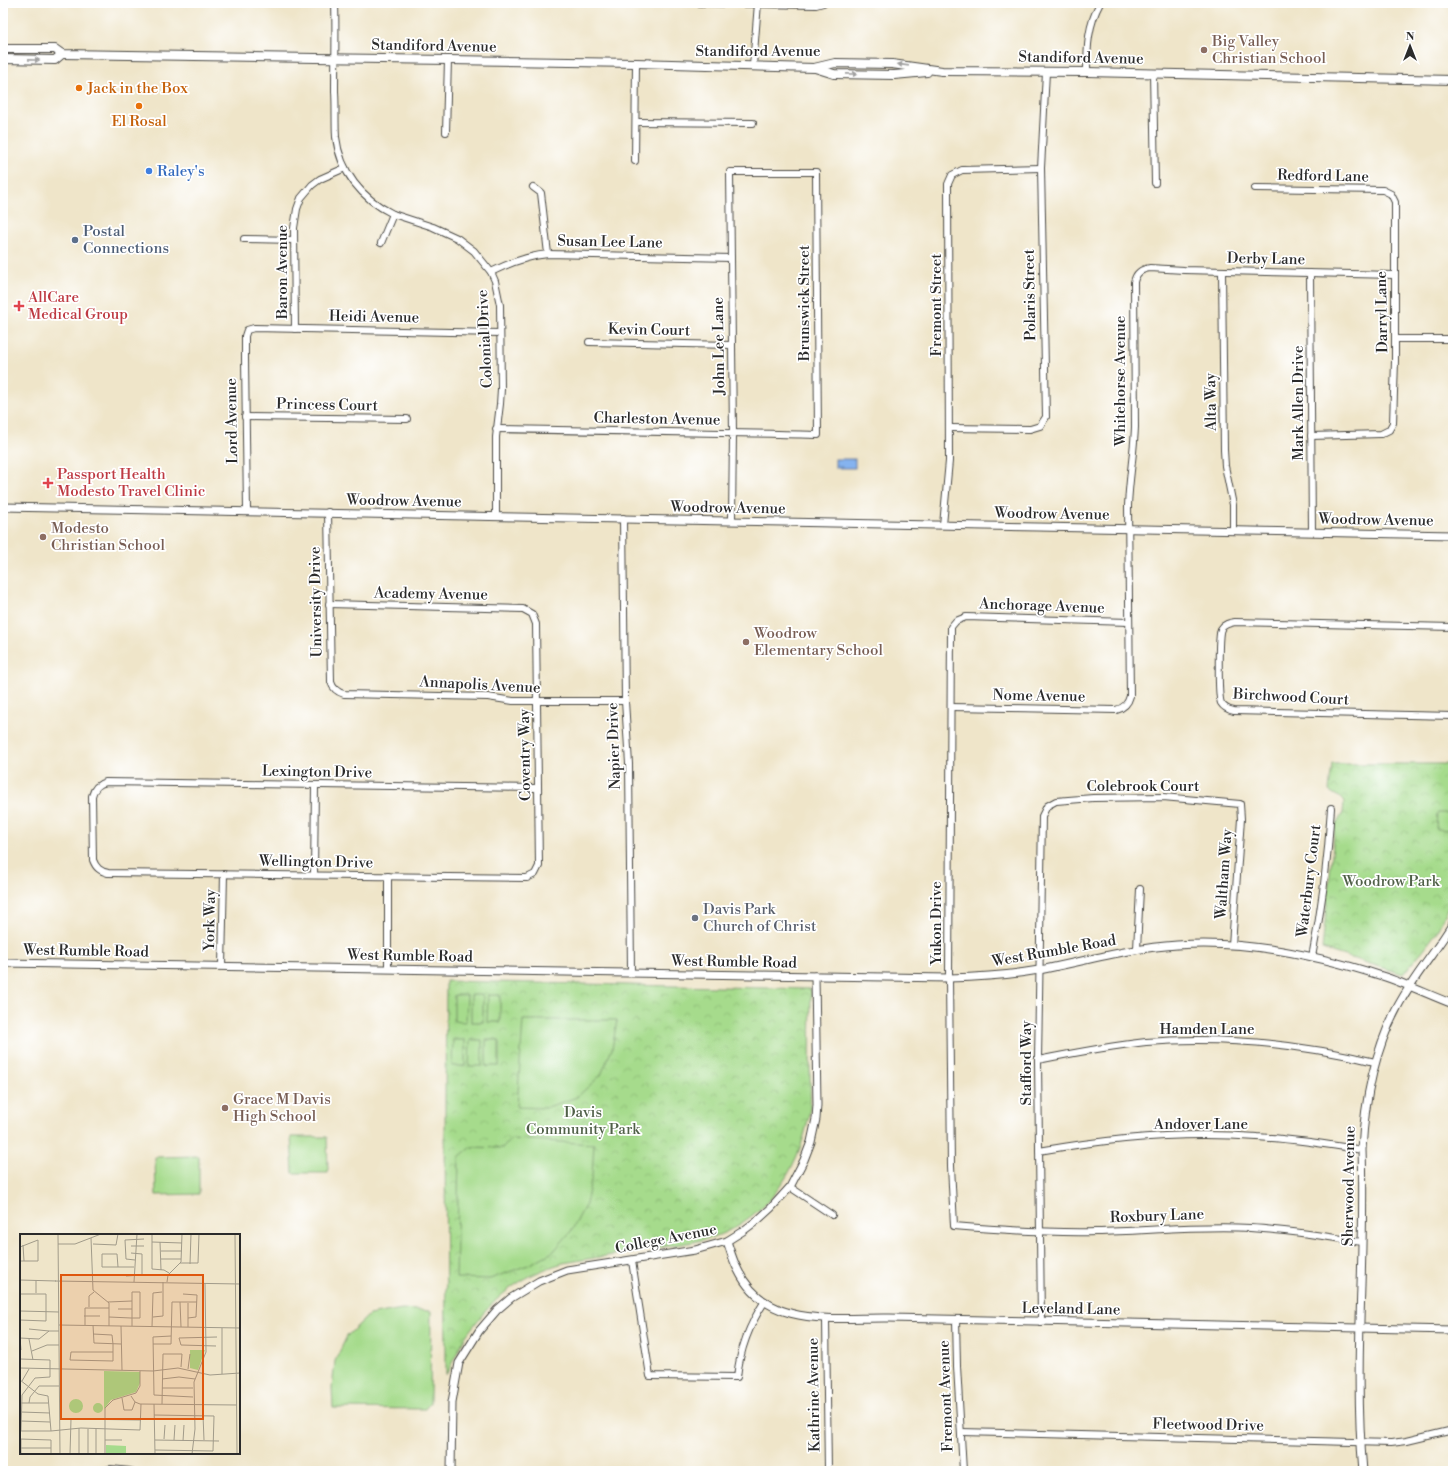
<svg xmlns="http://www.w3.org/2000/svg" width="1456" height="1474" viewBox="0 0 1456 1474" font-family="'Libre Bodoni',serif">
	<defs>
		<pattern id="park-crowns" width="20" height="18" patternUnits="userSpaceOnUse"><rect width="20" height="18" fill="#a6db8c"/><path d="M2 6a3 3 0 1 1 6 0M12 15a3 3 0 1 1 6 0" fill="none" stroke="#8fbc79"/></pattern>
		<pattern id="water-ripples" width="26" height="14" patternUnits="userSpaceOnUse"><rect width="26" height="14" fill="#85b3ef"/><path d="M2 4q2-2 4 0t4 0M15 11q2-2 4 0t4 0" fill="none" stroke="#6d92c2"/></pattern>
	</defs>
	<rect width="100%" height="100%" fill="#fff"/>
	<filter id="ink" filterUnits="userSpaceOnUse"><feTurbulence type="fractalNoise" baseFrequency=".025" numOctaves="2"/><feDisplacementMap in="SourceGraphic" scale="8" xChannelSelector="R" yChannelSelector="G"/><feConvolveMatrix kernelMatrix="1 2 1 2 8 2 1 2 1" color-interpolation-filters="sRGB"/></filter>
	<filter id="wash" filterUnits="userSpaceOnUse"><feTurbulence type="fractalNoise" baseFrequency=".012" numOctaves="4" result="noise"/><feDisplacementMap in="SourceGraphic" scale="16" xChannelSelector="R" yChannelSelector="G"/><feGaussianBlur stdDeviation="0.9" result="paint"/><feColorMatrix in="noise" values="0 0 0 0 0 0 0 0 0 0 0 0 0 0 0 0 0 1.4 0 .05"/><feComposite in="paint" operator="in"/></filter>
	<g filter="url(#wash)">
		<rect width="100%" height="100%" fill="#efe5c9"/>
		<g fill="url(#park-crowns)" stroke="#68835c">
			<path d="M1332,764H1453V899L1436,933L1424,949L1403,974L1322,949L1335,826L1343,813L1344,802L1339,797L1329,791Z"/>
			<path d="M446,981L811,989C811,1016 810,1042 810,1069C810,1082 811,1096 810,1108C802,1162 776,1207 726,1232C716,1237 705,1239 694,1242L563,1263C526,1274 499,1292 475,1324C471,1329 466,1335 463,1341C457,1352 452,1364 446,1375L445,1103Z"/>
		</g>
		<g fill="#a6db8c" stroke="#68835c">
			<path d="M1437,813H1453V830L1436,829Z"/>
			<path d="M454,995H467L466,1022L454,1021Z"/>
			<rect x="471" y="995" width="12" height="27"/>
			<path d="M488,995H500V1022H487Z"/>
			<path d="M523,1020H617L612,1049L601,1075L577,1097L545,1108L517,1107Z"/>
			<path d="M453,1040H465V1066H452Z"/>
			<path d="M470,1040H482V1066H469Z"/>
			<rect x="486" y="1040" width="13" height="26"/>
			<path d="M291,1137H327L328,1173H293Z"/>
			<path d="M511,1139L594,1144L592,1176L586,1204L572,1230L553,1252L528,1265L490,1279L456,1278L459,1157L471,1147L503,1148Z"/>
			<path d="M199,1156V1194L156,1195L155,1157Z"/>
			<path d="M402,1309L431,1311L430,1403L425,1409L333,1408L332,1388L335,1361L347,1336L369,1315Z"/>
		</g>
		<rect fill="url(#water-ripples)" stroke="#586f8d" x="835" y="459" width="20" height="9"/>
	</g>
	<g filter="url(#ink)">
		<g fill="none" stroke-linecap="round" stroke-linejoin="round">
			<defs>
				<g id="minor">
					<path d="M335,3C336,32 335,62 335,91C336,106 335,122 336,137C340,172 362,199 393,214L433,227L457,238L474,251L491,272L495,281L500,305L501,389L500,404L496,437V517"/>
					<path d="M699,3L816,5L823,3"/>
					<path d="M753,66L758,3"/>
					<path d="M1087,72C1087,47 1088,25 1100,3"/>
					<path d="M1153,73L1155,183"/>
					<path d="M636,122L753,123"/>
					<path d="M446,132L448,60"/>
					<path d="M635,161L636,63"/>
					<path d="M533,187L541,193L548,254"/>
					<path d="M1255,188L1383,190L1391,194L1395,202V361L1393,423L1389,430L1381,434L1311,436"/>
					<path d="M244,239L294,240"/>
					<path d="M381,243L393,214"/>
					<path d="M1222,271L1224,450L1225,466L1233,505V531"/>
					<path d="M491,272C509,263 528,256 548,254L731,258"/>
					<path d="M1310,273L1312,532"/>
					<path d="M295,329L294,228L297,209L301,198L312,185L320,179L345,168"/>
					<path d="M1395,339H1453"/>
					<path d="M589,342L732,345"/>
					<path d="M245,417L407,419"/>
					<path d="M950,428L1030,429L1040,426L1046,417L1041,168L1046,72"/>
					<path d="M496,429L721,433C753,433 786,434 818,435L816,172H730L733,433L732,520"/>
					<path d="M247,511L245,359V336L247,330L254,328L500,333"/>
					<path d="M328,512L331,682C333,689 337,692 344,694L488,697L513,701H625"/>
					<path d="M623,518L625,701L629,764L631,973"/>
					<path d="M943,525L949,461L948,184L952,175L962,170L1041,168"/>
					<path d="M329,604L523,609L532,614L536,624L539,866L535,874L527,878L108,873C100,871 96,868 93,860L92,796C94,788 98,784 106,782L538,788"/>
					<path d="M1129,622L966,617L956,621L951,627L949,978L951,1166L954,1226C1001,1230 1049,1233 1096,1232C1147,1231 1199,1225 1250,1228C1287,1230 1324,1236 1361,1242"/>
					<path d="M1453,627L1235,622C1229,623 1224,624 1221,629C1218,635 1218,696 1221,703C1224,708 1229,710 1234,711L1453,716"/>
					<path d="M951,707L1116,710C1124,708 1128,704 1130,696L1128,506C1129,479 1134,453 1135,427L1134,282C1136,273 1141,269 1150,268L1184,270L1394,275"/>
					<path d="M314,875L315,785"/>
					<path d="M1137,949L1140,889"/>
					<path d="M1312,957C1322,908 1328,859 1331,808"/>
					<path d="M222,966L224,874"/>
					<path d="M388,969V876"/>
					<path d="M1038,1060C1073,1053 1109,1046 1146,1042C1223,1036 1300,1044 1375,1062"/>
					<path d="M1039,1151C1111,1138 1184,1131 1257,1137C1292,1139 1327,1144 1362,1150"/>
					<path d="M790,1187L832,1215"/>
					<path d="M632,1261L650,1376L737,1377C740,1348 749,1325 765,1301"/>
					<path d="M826,1319L828,1471"/>
					<path d="M956,1319L957,1366L963,1471"/>
					<path d="M1041,1322L1038,1060L1042,816L1047,806L1056,801L1093,798L1163,797L1240,804L1241,819L1232,945"/>
					<path d="M961,1432L1391,1443L1407,1441L1453,1430"/>
					<path d="M103,1471L111,1469L130,1471"/>
				</g>
				<g id="tertiary">
					<path d="M3,507L1453,535"/>
					<path d="M3,963L949,978C979,977 1010,975 1039,970C1085,961 1130,948 1177,945C1245,940 1317,955 1382,976C1407,984 1429,995 1453,1004"/>
					<path d="M727,1241C730,1250 733,1261 738,1270C767,1330 835,1317 889,1318L1453,1330"/>
					<path d="M451,1471L452,1402L459,1363L479,1331L497,1310L511,1298L539,1281L567,1270L695,1250L727,1241L743,1231L759,1219L771,1208L790,1187L804,1160L811,1142L816,1119L817,1105L815,976"/>
					<path d="M1363,1471C1353,1365 1366,1257 1362,1150C1365,1093 1377,1035 1410,986C1424,964 1440,945 1453,923"/>
				</g>
				<g id="secondary">
					<path d="M3,49H55L62,54L636,63L814,68L835,63L892,64L942,71L1087,72L1453,80"/>
					<path d="M3,59L55,60L62,54"/>
					<path d="M815,68L834,74L894,75L927,72"/>
				</g>
			</defs>
			<use href="#minor" stroke="#484743" stroke-width="8"/>
			<use href="#tertiary" stroke="#484743" stroke-width="9"/>
			<use href="#secondary" stroke="#484743" stroke-width="10"/>
			<use href="#minor" stroke="#fff" stroke-width="6"/>
			<use href="#tertiary" stroke="#fff" stroke-width="7"/>
			<use href="#secondary" stroke="#fff" stroke-width="8"/>
		</g>
		<defs><path id="oneway-solid" d="M-6-.8H1V-3.2L6.5 0L1 3.2V.8H-6Z"/></defs>
		<g fill="#a0a0a0">
			<use href="#oneway-solid" transform="translate(34 60) rotate(1)"/>
			<use href="#oneway-solid" transform="translate(903 65) rotate(-172)"/>
			<use href="#oneway-solid" transform="translate(852 74) rotate(1)"/>
		</g>
	</g>
	<g fill="#8d6e63" stroke="#fff" stroke-width="1.5">
		<circle cx="1204" cy="50" r="4"/>
		<circle cx="43" cy="537" r="4"/>
		<circle cx="746" cy="642" r="4"/>
		<circle cx="225" cy="1108" r="4"/>
	</g>
	<g fill="#e8710a" stroke="#fff" stroke-width="1.5">
		<circle cx="79" cy="88" r="4"/>
		<circle cx="139" cy="106" r="4"/>
	</g>
	<circle fill="#3f7fe0" stroke="#fff" stroke-width="1.5" cx="149" cy="171" r="4"/>
	<circle fill="#5c6f8a" stroke="#fff" stroke-width="1.5" cx="75" cy="240" r="4"/>
	<g fill="#e0444e" stroke="#fff" stroke-width="1.5">
		<path d="M17 300h4v4h4v4h-4v4h-4v-4h-4v-4h4z"/>
		<path d="M46 477h4v4h4v4h-4v4h-4v-4h-4v-4h4z"/>
	</g>
	<circle fill="#6b7280" stroke="#fff" stroke-width="1.5" cx="695" cy="918" r="4"/>
	<g text-anchor="middle" dominant-baseline="central" stroke-width="3.5" stroke-linejoin="round" paint-order="stroke">
		<g font-size="15" fill="#785e54" stroke="#fff" text-anchor="start">
			<text x="1212" y="41">Big Valley<tspan x="1212" dy="17">Christian School</tspan></text>
			<text x="51" y="528">Modesto<tspan x="51" dy="17">Christian School</tspan></text>
			<text x="754" y="633">Woodrow<tspan x="754" dy="17">Elementary School</tspan></text>
			<text x="233" y="1099">Grace M Davis<tspan x="233" dy="17">High School</tspan></text>
		</g>
		<g font-size="15" fill="#2b2b2b" stroke="#fff">
			<text transform="translate(434 46) rotate(1)">Standiford Avenue</text>
			<text x="758" y="51">Standiford Avenue</text>
			<text transform="translate(1081 58) rotate(1)">Standiford Avenue</text>
			<text transform="translate(1323 176) rotate(1)">Redford Lane</text>
			<text transform="translate(610 242) rotate(1)">Susan Lee Lane</text>
			<text transform="translate(1266 259) rotate(1)">Derby Lane</text>
			<text transform="translate(282 272) rotate(-90)">Baron Avenue</text>
			<text transform="translate(1030 295) rotate(-91)">Polaris Street</text>
			<text transform="translate(804 303) rotate(-90)">Brunswick Street</text>
			<text transform="translate(936 305) rotate(-90)">Fremont Street</text>
			<text transform="translate(1382 312) rotate(-91)">Darryl Lane</text>
			<text transform="translate(374 317) rotate(1)">Heidi Avenue</text>
			<text transform="translate(649 330) rotate(1)">Kevin Court</text>
			<text transform="translate(485 339) rotate(-93)">Colonial Drive</text>
			<text transform="translate(719 346) rotate(-91)">John Lee Lane</text>
			<text transform="translate(1120 381) rotate(-90)">Whitehorse Avenue</text>
			<text transform="translate(1211 402) rotate(-91)">Alta Way</text>
			<text transform="translate(1298 403) rotate(-90)">Mark Allen Drive</text>
			<text transform="translate(327 405) rotate(1)">Princess Court</text>
			<text transform="translate(657 419) rotate(1)">Charleston Avenue</text>
			<text transform="translate(232 421) rotate(-91)">Lord Avenue</text>
			<text transform="translate(404 501) rotate(1)">Woodrow Avenue</text>
			<text transform="translate(728 508) rotate(1)">Woodrow Avenue</text>
			<text transform="translate(1052 514) rotate(1)">Woodrow Avenue</text>
			<text transform="translate(1376 520) rotate(1)">Woodrow Avenue</text>
			<text transform="translate(431 594) rotate(1)">Academy Avenue</text>
			<text transform="translate(316 602) rotate(-91)">University Drive</text>
			<text transform="translate(1042 606) rotate(2)">Anchorage Avenue</text>
			<text transform="translate(480 685) rotate(3)">Annapolis Avenue</text>
			<text transform="translate(1039 696) rotate(1)">Nome Avenue</text>
			<text transform="translate(1291 697) rotate(3)">Birchwood Court</text>
			<text transform="translate(614 746) rotate(-92)">Napier Drive</text>
			<text transform="translate(525 755) rotate(-91)">Coventry Way</text>
			<text transform="translate(317 772) rotate(1)">Lexington Drive</text>
			<text x="1143" y="786">Colebrook Court</text>
			<text transform="translate(316 862) rotate(1)">Wellington Drive</text>
			<text transform="translate(1224 874) rotate(-86)">Waltham Way</text>
			<text transform="translate(1309 881) rotate(-83)">Waterbury Court</text>
			<text transform="translate(210 920) rotate(-89)">York Way</text>
			<text transform="translate(936 923) rotate(-90)">Yukon Drive</text>
			<text transform="translate(86 951) rotate(1)">West Rumble Road</text>
			<text transform="translate(1054 951) rotate(-10)">West Rumble Road</text>
			<text transform="translate(410 956) rotate(1)">West Rumble Road</text>
			<text transform="translate(734 962) rotate(1)">West Rumble Road</text>
			<text x="1207" y="1029">Hamden Lane</text>
			<text transform="translate(1026 1063) rotate(-90)">Stafford Way</text>
			<text x="1201" y="1124">Andover Lane</text>
			<text transform="translate(1349 1186) rotate(-89)">Sherwood Avenue</text>
			<text transform="translate(1157 1216) rotate(-2)">Roxbury Lane</text>
			<text transform="translate(666 1239) rotate(-11)">College Avenue</text>
			<text transform="translate(1071 1309) rotate(1)">Leveland Lane</text>
			<text transform="translate(814 1395) rotate(-91)">Kathrine Avenue</text>
			<text transform="translate(946 1396) rotate(-92)">Fremont Avenue</text>
			<text transform="translate(1208 1425) rotate(1)">Fleetwood Drive</text>
		</g>
		<g font-size="15" fill="#c56008" stroke="#fff" text-anchor="start">
			<text x="87" y="88">Jack in the Box</text>
			<text x="139" y="121" text-anchor="middle">El Rosal</text>
		</g>
		<g font-size="15" fill="#366cbe" stroke="#fff" text-anchor="start">
			<text x="157" y="171">Raley's</text>
		</g>
		<g font-size="15" fill="#4e5e75" stroke="#fff" text-anchor="start">
			<text x="83" y="231">Postal<tspan x="83" dy="17">Connections</tspan></text>
		</g>
		<g font-size="15" fill="#be3a42" stroke="#fff" text-anchor="start">
			<text x="28" y="297">AllCare<tspan x="28" dy="17">Medical Group</tspan></text>
			<text x="57" y="474">Passport Health<tspan x="57" dy="17">Modesto Travel Clinic</tspan></text>
		</g>
		<g font-size="15" fill="#506048" stroke="#fff">
			<text x="1391" y="881">Woodrow Park</text>
			<text x="583" y="1112">Davis<tspan x="583" dy="17">Community Park</tspan></text>
		</g>
		<g font-size="15" fill="#5b616d" stroke="#fff" text-anchor="start">
			<text x="703" y="909">Davis Park<tspan x="703" dy="17">Church of Christ</tspan></text>
		</g>
	</g>
	<g transform="translate(20 1234)">
		<rect width="220" height="220" fill="#efe5c9"/>
		<path d="M170,116H185L178,136L170,134ZM84,137L120,138V149L116,158L91,166L84,175ZM86,211L106,212V220H86Z" fill="#a6db8c"/>
		<path d="M90,153H98V159L94,164L85,166V154ZM49 172a7 7 0 1 1 14 0a7 7 0 1 1-14 0ZM73 174a5 5 0 1 1 10 0a5 5 0 1 1-10 0Z" fill="#a6db8c"/>
		<path fill="none" stroke="#a19b8a" stroke-width="1" d="M38,0L40,220M132,0V35L144,36L149,39M215,0L217,220M71,4L73,56L89,69V92M132,8L162,9M140,8L141,36M38,10H55L81,0M73,10L96,11L98,0M3,11L4,27M111,12H124M0,13L18,6V27H0M141,17H162M141,25H161M115,26L106,25L105,6L124,5M160,29H178L179,0M170,30L171,0M98,33L97,20H82V33H114M73,41H97M106,42L122,41V20L111,19M0,46L36,47M35,47L220,50M114,48L117,0M147,48L148,41L161,28L162,0M16,59V46M0,60H26V87L0,86M163,60L177,61L176,83L168,84M88,68L112,67M160,68L161,93M168,69V93M69,73V62L74,58M98,75H112M0,77L39,78M64,82H80M89,83L111,84H120V58H112V92M133,83L143,82V48M39,91L220,94M65,91V74H89M73,91L74,109L101,110M101,92L102,136M132,93L133,59L142,58M202,94V140M9,95L29,97M73,100L92,101L93,110V127L50,126L51,118H93M151,102L133,103L134,161L173,163M9,105L13,126M133,110H151L152,68H177M196,112L161,111L159,104L197,103M1,116L0,104L19,105L29,97H39M12,117L27,111H39M0,134L133,137L158,134L190,141L220,139M0,134V125L30,126V143L15,144L2,161L1,197M168,135L170,120M142,145L159,143L175,145M0,146L18,160L28,162L31,197M2,147L9,135M142,154H173M111,162L115,168L120,170L217,171M102,164L104,176H112L115,168M0,169H28M9,169L10,163L19,152H39M134,170L135,220M142,170L143,120H162L161,133M1,178L30,179M134,181L194,182L193,217L135,216M183,181L184,206M1,187L30,188M76,195V220M0,197H31L61,194L120,196L121,170M0,205L31,206V220M1,205V220M144,205L145,191M85,206H102M135,206L199,207M154,206L155,191M163,207L164,191M1,214H31M50,220L51,185L121,186M59,220V194M68,220V195M85,220V174L93,166L116,159L120,152V137M172,220L175,195L174,148L186,118L185,49"/>
		<path fill="#df570e" fill-opacity="0.15" stroke="#df570e" stroke-width="2" d="M41,41H183V185H41Z"/>
		<rect width="220" height="220" fill="none" stroke="#2b2b2b" stroke-width="2"/>
	</g>
	<rect width="1456" height="1474" fill="none" stroke="#fff" stroke-width="16"/>
	<g transform="translate(1410 46)" stroke="#ffffff" stroke-width="3" paint-order="stroke">
	<path d="M0-3L7 15L0 10L-7 15Z" fill="#2b2b2b"/>
	<text y="-6" font-size="11" font-weight="bold" text-anchor="middle" fill="#2b2b2b">N</text>
	</g>
</svg>
